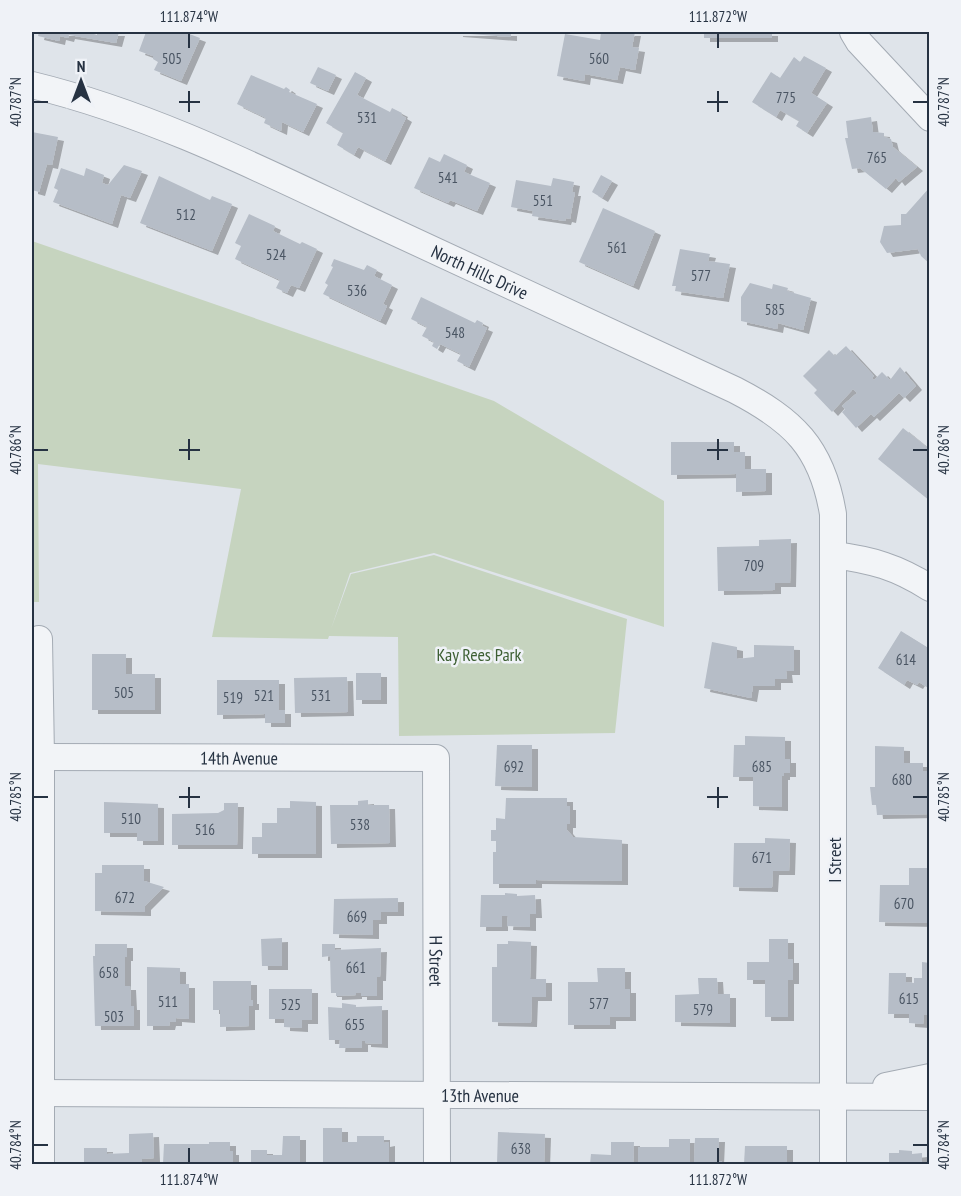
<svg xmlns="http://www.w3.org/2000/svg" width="961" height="1196" viewBox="0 0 961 1196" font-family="'PT Sans Narrow',sans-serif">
	<defs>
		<filter id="shadow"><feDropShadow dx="6" dy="4" stdDeviation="0" flood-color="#0004"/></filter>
	</defs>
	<rect width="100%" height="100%" fill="#dfe4ea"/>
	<path fill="#c6d4bf" d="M32,241L494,401L664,501V627L434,553L350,573L331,629L351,574L434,555L627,619L615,733L399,736L398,637L329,636L328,639L212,637L241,489L38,464L39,602H32Z"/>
	<g fill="#b6bdc7" filter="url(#shadow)">
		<path d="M39,32H88L97,35V32H119L116,43L69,35L68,38L60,36L59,41L38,36Z"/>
		<path d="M146,32H184L200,38L181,81L154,70L158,62L153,59V56L139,51Z"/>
		<path d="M457,32H511V37L457,33Z"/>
		<path d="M601,32H635L632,47L639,48L635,70L620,67L617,80L585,74L584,81L557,76L565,34L600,40Z"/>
		<rect x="704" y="32" width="68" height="6"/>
		<path d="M804,56L826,68L811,93L827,103L807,133L796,126L799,121L780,110L776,117L752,102L771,72L780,78L794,57L800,62Z"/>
		<path d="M318,67L336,75L328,91L310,83Z"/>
		<path d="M355,72L366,78L357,95L390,112L392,108L402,113L401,115L406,118L385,161L358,147L354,155L337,145L343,133L326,123Z"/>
		<path d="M251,75L284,89L286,87L290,90L289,92L317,104L303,132L282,122L281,131L264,123L266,118L237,104Z"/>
		<path d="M871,117L873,132L884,133V137L891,139L893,147L917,167L899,182L896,178L886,189L860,168L852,169L845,138H848L846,121Z"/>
		<path d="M32,132L58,137L52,165L47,164L39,192L32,190Z"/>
		<path d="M444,154L467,165L464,172L490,183L477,211L450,200L448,203L414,188L429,157L440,162Z"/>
		<path d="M124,165L142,171L130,198L121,195L112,224L53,202L58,190L54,188L61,168L84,176L86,168L104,175L102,183L108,185Z"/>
		<path d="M601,175L612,181L602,198L592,192Z"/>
		<path d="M159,176L210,200L212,196L232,204L212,251L140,223Z"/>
		<path d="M553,178L574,182L572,192H575L570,219L566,218L565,221L532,216L533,211L511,207L516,180L551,186Z"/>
		<path d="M930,187V264L921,256L918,249L887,253L880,242L884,226L901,225V214H906Z"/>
		<path d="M603,208L655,231L633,286L579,262Z"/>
		<path d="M249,214L275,226L273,231L300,244L302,242L317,249L299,288L291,285L287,293L276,288L280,280L235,259L241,246L235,243Z"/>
		<path d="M680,249L710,254L708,261L730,264L723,298L675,291L676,286H672Z"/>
		<path d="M334,259L364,270L367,265L377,270L374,276L392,285L383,304L387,306L380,321L323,294L328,285L325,283L333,267L331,266Z"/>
		<path d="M750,283L772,289L773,284L788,288L787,291L811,298L803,330L778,323L777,329L741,321V297Z"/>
		<path d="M421,297L475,323L477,320L483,323L482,326L487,328L469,367L457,361L461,354L440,344L437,349L432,346L434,342L422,336L427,327L411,319Z"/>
		<path d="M846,346L874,376L872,378L874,380L882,372L890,380L900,367L916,386L904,398L899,393L874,417L871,414L856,428L842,412L845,409L842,406L857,393L853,389L832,412L814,393L817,390L803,376L829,350L835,356Z"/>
		<path d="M903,428L930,450V501L878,459Z"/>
		<path d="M671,442H734V452H745V469H766V491L736,492V474L671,475Z"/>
		<path d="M791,539L790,583H775V590L718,591L717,547L759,546V540Z"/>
		<path d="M901,631L930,649V689L919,682L917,685L907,680L904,685L878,668Z"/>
		<path d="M712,642L737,647V659L754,657V645L794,646V671H786L787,679H775V686H753L751,698L704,688Z"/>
		<path d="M92,654H126V674H155V710H92Z"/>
		<rect x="356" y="673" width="25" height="27"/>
		<path d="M347,677L348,712L295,713L294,678Z"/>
		<path d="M217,680H279V710H285V723H265V714L217,715Z"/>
		<path d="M745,736L785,737V759H790V773H784V776H782V807L753,806V777H733L734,745H745Z"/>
		<path d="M497,745H532V787L495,786Z"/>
		<path d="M875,746L904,747V763H923V771H930V814L877,815L876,805H872L870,787H875Z"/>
		<path d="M506,798H567V806H570V824H567V830L573,837L622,840V881L536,880V884H493V852H496V841H491V830H496V818L505,819Z"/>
		<path d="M368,800V805H389L390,843L331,844L330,805H358V801Z"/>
		<path d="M290,801L316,802V854H252V837H262V823H277V808H290Z"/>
		<path d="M104,802L158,804V841H137V833H104Z"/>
		<path d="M224,803H238L237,845H172V814L218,813L224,810Z"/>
		<path d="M765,838L790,839L789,871H773L772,888L733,887L734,843H765Z"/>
		<path d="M102,865H144V881L164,887L145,906V912L95,911V873H102Z"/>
		<path d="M909,868H930V923L879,922L880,885H909Z"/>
		<path d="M505,893L517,894V896L535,895L536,914H530V927L507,926L508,916H502V927H480L481,895H505Z"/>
		<path d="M398,898V912H381V920H373V935L333,934L334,899Z"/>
		<path d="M282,938V966H262L261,939Z"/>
		<path d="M769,939H788V959H793V980H788V1017H765V980H747V962H769Z"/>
		<path d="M508,941L531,942L530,979H546V997H532L531,1023L492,1022V967H497V944H508Z"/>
		<path d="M95,944H127V957H125V986H130L131,1006H134V1026H95L93,956H95Z"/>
		<path d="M322,944H335V950L381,948L380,977H377V996H361V993H356V995L336,996V993H331L330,956L322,957Z"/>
		<path d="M922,962L930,963V1015H924L923,1024L909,1023V1014H888L889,973H906V982L914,983V978H922Z"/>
		<path d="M147,967L180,968V984H189V1019L176,1018V1022H170L169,1026H147Z"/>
		<path d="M597,968H625V989H630V1017H610V1025H568V982H598Z"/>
		<path d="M698,978H717L718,994H730V1023L675,1022V995L699,994Z"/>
		<path d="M213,981H251V1000H253V1006H249V1026L220,1027V1010H213Z"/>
		<path d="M269,989H312V1020H302V1028L284,1027V1019H269Z"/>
		<path d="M342,1003L356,1005V1007L382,1006V1044L365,1043V1041H362V1048H339L340,1040H329L328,1007L342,1008Z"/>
		<path d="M323,1128H342V1142H357V1136H384V1143L389,1142V1164H323Z"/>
		<path d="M498,1132L545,1134L544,1163H497Z"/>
		<path d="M153,1133L154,1158L142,1159V1164H84V1148H107V1154L129,1153V1134Z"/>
		<path d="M283,1136H300V1164H251V1150H267V1155H282Z"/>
		<path d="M695,1138H719L718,1161H722L721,1164H694Z"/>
		<path d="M669,1139H690V1164H638V1147H669Z"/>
		<path d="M209,1142H230V1151H233V1164H163L164,1144H209Z"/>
		<path d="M611,1142H634L633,1164H590L591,1154L611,1155Z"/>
		<path d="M745,1146H787V1164H744Z"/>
		<path d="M899,1150L912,1151V1154L922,1153V1164H889V1153H899Z"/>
	</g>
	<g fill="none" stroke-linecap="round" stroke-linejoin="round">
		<defs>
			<g id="minor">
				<path d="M853,32L859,42L930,118"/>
				<path id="s1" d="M32,85C147,113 252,165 360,216C485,274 610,332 735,390C793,420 822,447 833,514V1164"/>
				<path d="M834,555C872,560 897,567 930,588"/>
				<path d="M39,639L41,757V1164"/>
				<path id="s2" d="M41,757L436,758L437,1164"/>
				<path d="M886,1086L930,1077"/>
				<path id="s3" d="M32,1093L930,1097"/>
			</g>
		</defs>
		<use href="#minor" stroke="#a4abb4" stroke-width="28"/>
		<use href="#minor" stroke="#f2f4f7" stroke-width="26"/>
	</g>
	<path fill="none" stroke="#263242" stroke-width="2" d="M189,33V48M718,33V48M189,91V112M718,91V112M33,102H48M179,102H200M707,102H728M913,102H928M189,439V460M718,439V460M33,450H48M179,450H200M707,450H728M913,450H928M189,787V808M718,787V808M33,797H48M179,797H200M707,797H728M913,797H928M33,1145H48M913,1145H928M189,1148V1163M718,1148V1163"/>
	<g text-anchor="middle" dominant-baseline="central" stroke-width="5" stroke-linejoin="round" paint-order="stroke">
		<g font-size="15" fill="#4a5563">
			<text x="172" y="58">505</text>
			<text x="599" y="58">560</text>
			<text x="786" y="97">775</text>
			<text x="367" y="117">531</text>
			<text x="877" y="157">765</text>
			<text x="448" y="177">541</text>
			<text x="543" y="200">551</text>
			<text x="186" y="214">512</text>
			<text x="617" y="247">561</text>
			<text x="276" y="254">524</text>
			<text x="701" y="275">577</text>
			<text x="357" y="290">536</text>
			<text x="775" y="309">585</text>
			<text x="455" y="332">548</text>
			<text x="754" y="565">709</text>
			<text x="906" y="659">614</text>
			<text x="124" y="692">505</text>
			<text x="264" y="695">521</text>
			<text x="321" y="695">531</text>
			<text x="233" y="697">519</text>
			<text x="514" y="766">692</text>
			<text x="762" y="766">685</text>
			<text x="902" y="779">680</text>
			<text x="131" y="818">510</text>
			<text x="360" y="824">538</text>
			<text x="205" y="829">516</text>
			<text x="762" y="857">671</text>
			<text x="125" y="897">672</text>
			<text x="904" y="903">670</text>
			<text x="357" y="916">669</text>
			<text x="356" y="967">661</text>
			<text x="109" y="972">658</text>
			<text x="909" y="998">615</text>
			<text x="168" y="1001">511</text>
			<text x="599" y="1003">577</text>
			<text x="291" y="1004">525</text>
			<text x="703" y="1009">579</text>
			<text x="114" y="1016">503</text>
			<text x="355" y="1024">655</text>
			<text x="521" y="1148">638</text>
		</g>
		<g font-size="18" fill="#263242" stroke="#eff2f7">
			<text stroke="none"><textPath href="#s1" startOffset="486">North Hills Drive</textPath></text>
			<text stroke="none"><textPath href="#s2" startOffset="198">14th Avenue</textPath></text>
			<text transform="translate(834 860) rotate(-90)">I Street</text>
			<text stroke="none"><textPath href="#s2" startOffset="598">H Street</textPath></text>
			<text stroke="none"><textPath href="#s3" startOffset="448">13th Avenue</textPath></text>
		</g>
		<g font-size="18" fill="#3d5f33" stroke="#eff2f7">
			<text x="479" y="654">Kay Rees Park</text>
		</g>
	</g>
	<rect width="961" height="1196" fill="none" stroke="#eff2f7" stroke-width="66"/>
	<g transform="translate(81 81)" stroke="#eff2f7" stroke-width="4.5" paint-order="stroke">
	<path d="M0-4.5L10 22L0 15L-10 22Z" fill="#263242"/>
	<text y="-9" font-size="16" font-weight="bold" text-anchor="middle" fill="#263242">N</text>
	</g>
	<rect x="33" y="33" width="895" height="1130" fill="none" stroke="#263242" stroke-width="2"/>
	<g font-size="15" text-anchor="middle" fill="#263242">
		<text x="189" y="22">111.874°W</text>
		<text x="718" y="22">111.872°W</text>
		<text transform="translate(16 102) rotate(-90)" y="5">40.787°N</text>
		<text transform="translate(944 102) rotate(-90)" y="5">40.787°N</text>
		<text transform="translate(16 450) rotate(-90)" y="5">40.786°N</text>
		<text transform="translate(944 450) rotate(-90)" y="5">40.786°N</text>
		<text transform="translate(16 797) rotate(-90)" y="5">40.785°N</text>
		<text transform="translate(944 797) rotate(-90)" y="5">40.785°N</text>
		<text transform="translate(16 1145) rotate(-90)" y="5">40.784°N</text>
		<text transform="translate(944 1145) rotate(-90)" y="5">40.784°N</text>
		<text x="189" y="1185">111.874°W</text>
		<text x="718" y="1185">111.872°W</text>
	</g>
</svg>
